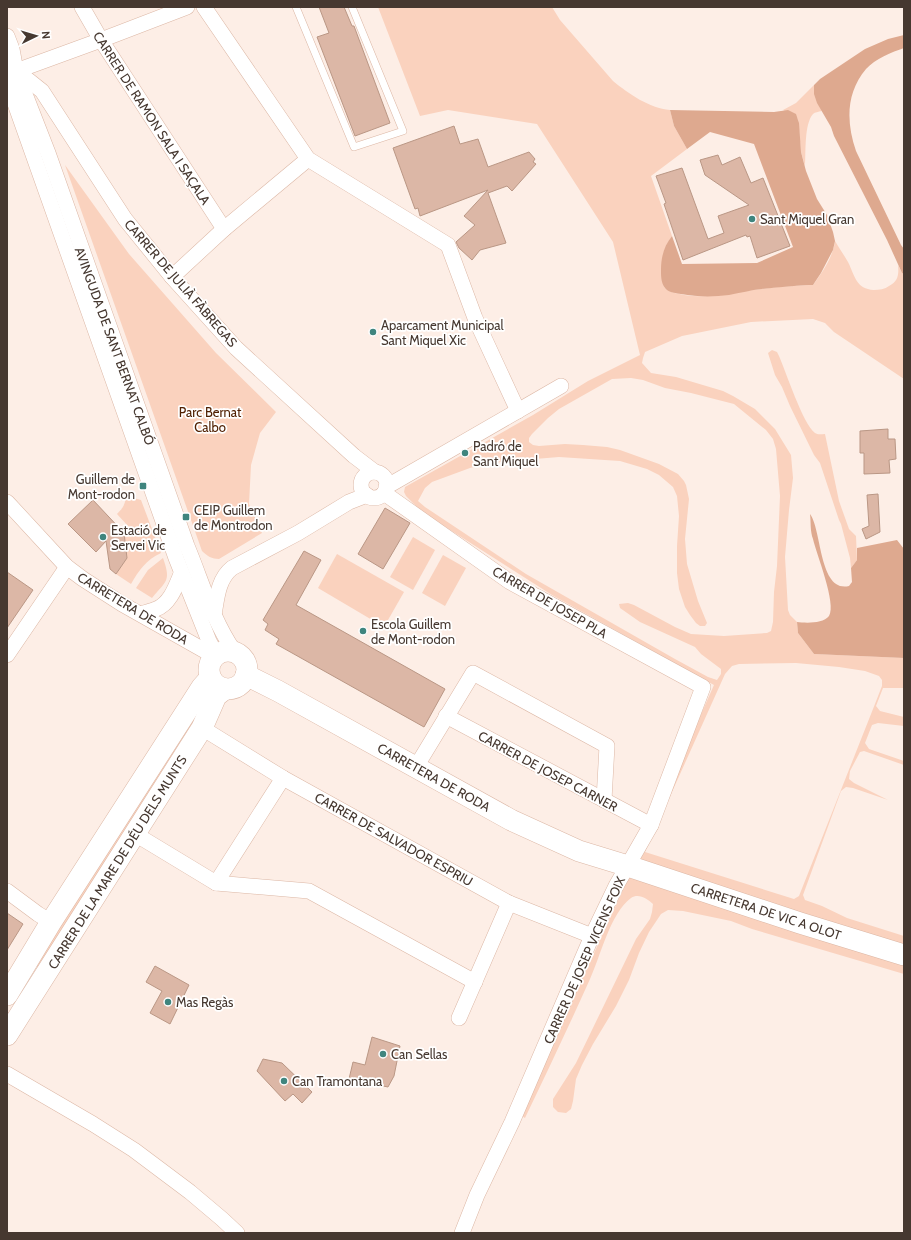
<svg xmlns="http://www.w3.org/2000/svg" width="911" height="1240" viewBox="0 0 911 1240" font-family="Cabin,sans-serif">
	<rect width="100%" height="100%" fill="#fdeee6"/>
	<g fill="#fad2be" fill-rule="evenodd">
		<path d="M378,7H552L560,20L613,81C629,94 649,108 670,110L674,126L687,149L651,176L672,236C660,252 661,268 664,287C670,293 676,293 684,295C711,299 735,292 761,289C777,287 793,286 808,285H813C822,273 833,257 835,241C839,248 844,255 848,262C855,276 856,289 874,290C879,290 885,289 889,286C898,281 899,275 898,265L902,273L904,274V379L834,332L825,323L813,319L751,322L682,336L645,352L643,358L642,363L651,373L676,377L723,391L733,396L755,409L775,429L791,455L793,478L789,510L785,557L788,610L790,615L797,622L798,633L814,654L904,658V688H883L876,706L880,711L904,717V726L878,723L872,725L865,743L869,749L904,761V765L864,751L860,752L850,771L849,779L854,783L888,800L853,788L846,787L841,791L803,895L805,900L822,906L847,918L904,936V974L752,929L731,921L683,911L668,910L661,914L649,932L639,953L629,980L616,1006L593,1044L582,1065L576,1079L573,1101L571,1109L566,1113L558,1112L553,1107V1099L576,1063L636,939L650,919L652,912L653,904C647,899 639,893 631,898C610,914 601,955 590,979C569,1026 547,1072 525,1118L520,1115L627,881L714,685L552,595L422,512L406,496L404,492L405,487L533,415L588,381L640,355L613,242L537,124L448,110L420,116ZM631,378L643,380L665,388L691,393L734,404L766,430L773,439L776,449L780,496L777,566L774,592L773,622L771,631L767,633L724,636L691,634L675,627L634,605L628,603L619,604L620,608L640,622L695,647L701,654L721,669V674L717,680L708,677L675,659L526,574L425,507L418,501L425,488L432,482L470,468L488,463L559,457L620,461L647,469L659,475L673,487L677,496L679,516L677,546V573L679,589L685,607L690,615L696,623L700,626H705L707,623L698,601L687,564L685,539L689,499L686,485L684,481L678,474L659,464L620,450L607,447L583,445L565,444L539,446L533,445L529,442V438L532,434L548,418L559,409L612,379ZM796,663L839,667L865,671L879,676L882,680V686L873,709L799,896L794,899L645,852L725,674L732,666L739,664Z"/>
		<path d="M814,85C814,95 817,102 822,111C818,112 815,112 813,114C804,124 806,153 805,166L801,152L798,119L783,110L796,103Z"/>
		<path d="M65,165L129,254L216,353L276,412L260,433L251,465L249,504L262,533L219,559C212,559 207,556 202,551Z"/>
		<path d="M772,350L777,352L779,356C786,372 803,424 815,433C818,435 821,434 825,434L839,501L849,529L856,536L857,560L851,568L850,558L841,524L839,520L820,463L814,455L790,406L782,387L775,375L768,353Z"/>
		<path d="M126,496L141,500L161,553C146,560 139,570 131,584L116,574L127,558L124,533L128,526L117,514C123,508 125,505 126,496Z"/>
		<path d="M413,537L435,550L413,590L390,577Z"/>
		<path d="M337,554L404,592L384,627L318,588Z"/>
		<path d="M443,555L466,568L445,606L422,593Z"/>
		<path d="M163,558C171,581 167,580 152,598L136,588L148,570Z"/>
		<path d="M202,698L209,703L41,969L34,965Z"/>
	</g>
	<g fill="#dea98f">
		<path d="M904,35V48C892,52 875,59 866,69C846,93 846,122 856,151L901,245L904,249V274L902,273L887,240L834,136L831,127L817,103L814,94V85L820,79L865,49L888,39Z"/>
		<path d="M670,110L774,112L788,110L796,114L799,123L801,152L806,171L817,199L827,215L833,232L835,241L833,250L821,273L813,285H808C793,286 778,287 762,289C751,290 740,293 729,295C713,297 697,297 681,294C676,293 671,293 667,290C661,285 661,277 661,270C661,257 664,246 672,236L682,264L757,263L793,247L754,144L710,132L687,149L674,126Z"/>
		<path d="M810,514C822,530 819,593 849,586L852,582L851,568L857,560V548L897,540L904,549V658L814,654L798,633L797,622C805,623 823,624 829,616C837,604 816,553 813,539C810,531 811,522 810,514Z"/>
	</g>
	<g fill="#dcb7a6" stroke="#ba9785">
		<path d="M319,7H344L352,26H354L390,123L355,136L317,37L329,33Z"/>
		<path d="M454,126L460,144L478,139L488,167L529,152L535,159L533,162L536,164L512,191L507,186L488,193L506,243L480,250L472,260L459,248L456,242L475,225L464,216L488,190L420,216L418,208L415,209L393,148Z"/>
		<path d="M718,155L722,165L740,157L751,183L763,178L790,246L757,258L750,236L747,237L746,235L683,260L664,204L666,203L656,176L682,168L708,239L724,233L718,216L749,205L705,175L700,160Z"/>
		<path d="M888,429V439H895L896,459L889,460L890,473L864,474V453H860V431Z"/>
		<path d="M878,494L880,532L866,539L862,529L869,526L867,495Z"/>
		<path d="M93,500L124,533L127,558L116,574L110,569L106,541L96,552L68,524Z"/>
		<path d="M385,508L410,523L383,569L358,554Z"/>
		<path d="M304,551L321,560L296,605L445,689L424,727L276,644L279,639L265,630L268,624L263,620Z"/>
		<path d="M7,572L33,590L7,628Z"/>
		<path d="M7,913L23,924L7,950Z"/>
		<path d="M155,966L189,985L170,1024L150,1013L162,991L146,982Z"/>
		<path d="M372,1037L400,1046L394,1076L388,1087L349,1079L353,1062L365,1065Z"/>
		<path d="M263,1059L282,1063L312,1092L302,1103L293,1094L285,1101L257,1071Z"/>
	</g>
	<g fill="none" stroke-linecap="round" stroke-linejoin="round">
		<defs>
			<path id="lane" d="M296,7L354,147L403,131L352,7"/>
			<g id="street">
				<path d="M82,7L101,40L224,229"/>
				<path d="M204,7L308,159L448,245L475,318L518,411"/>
				<path d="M7,36L12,49L16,71L48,153L187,546C202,582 212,619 234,651"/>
				<path d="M17,71L42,91L125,219L172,277L236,348L354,456L375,472"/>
				<path d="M12,76L16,71L101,40L187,7"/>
				<path d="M7,81L176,558L209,641L216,654"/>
				<path d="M172,277L224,229L308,159"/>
				<circle cx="374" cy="485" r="13"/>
				<path d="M386,487L561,386"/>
				<path d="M384,493L510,582L703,687L651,825L616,886L592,936L512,1122L477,1195L462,1233"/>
				<path d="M7,502L67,567L83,579L122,604L214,656"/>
				<path d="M141,614C146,612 152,611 156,609C170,604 176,586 181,574"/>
				<path d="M214,615C217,598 218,579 232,568L298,533L349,502L367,495"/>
				<path d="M7,655L67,567"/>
				<path d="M446,716L651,825"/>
				<path d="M202,728L283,778L509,903L592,936"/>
				<path d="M416,767L473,673L607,746L604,800"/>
				<path d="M135,834L216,883L309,891L475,982"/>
				<path d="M216,883L283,778"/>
				<path d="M7,891L38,914L51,922"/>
				<path d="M459,1018L509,903"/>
				<path d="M7,1074L93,1124L134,1150L190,1192L222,1219L237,1233"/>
			</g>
			<g id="secondary">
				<circle cx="228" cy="670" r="19"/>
				<path d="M246,675L278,691L511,820L579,851L628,866L800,923L904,955"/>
				<path d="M7,995L51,922L202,687L210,678"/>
				<path d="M7,1035L202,728L216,696L225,689"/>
			</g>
		</defs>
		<use href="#lane" stroke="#dcb7a5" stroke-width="8"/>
		<use href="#street" stroke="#dcb7a5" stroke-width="16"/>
		<use href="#secondary" stroke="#dcb7a5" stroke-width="22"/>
		<use href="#lane" stroke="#fff" stroke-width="7"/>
		<use href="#street" stroke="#fff" stroke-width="15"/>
		<use href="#secondary" stroke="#fff" stroke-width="21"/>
	</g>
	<g fill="#3f857e" stroke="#fff" stroke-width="1.5">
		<circle cx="752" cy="219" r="4"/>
		<circle cx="373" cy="332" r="4"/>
		<circle cx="465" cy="453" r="4"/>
		<rect x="139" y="482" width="8" height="8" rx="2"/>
		<rect x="182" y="513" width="8" height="8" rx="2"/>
		<circle cx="103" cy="537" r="4"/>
		<circle cx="363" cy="631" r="4"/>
		<circle cx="168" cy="1002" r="4"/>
		<circle cx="383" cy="1054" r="4"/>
		<circle cx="284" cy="1081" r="4"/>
	</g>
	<g text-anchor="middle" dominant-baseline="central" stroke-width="3.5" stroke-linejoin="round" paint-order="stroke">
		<g font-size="13" fill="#463830" stroke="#fff">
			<text transform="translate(152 118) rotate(57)">CARRER DE RAMON SALA I SAÇALA</text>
			<text transform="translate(181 283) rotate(49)">CARRER DE JULIÀ FÀBREGAS</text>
			<text transform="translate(115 346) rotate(70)">AVINGUDA DE SANT BERNAT CALBÓ</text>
			<text transform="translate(550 602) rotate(30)">CARRER DE JOSEP PLA</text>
			<text transform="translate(133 608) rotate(31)">CARRETERA DE RODA</text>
			<text transform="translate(548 771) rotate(28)">CARRER DE JOSEP CARNER</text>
			<text transform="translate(434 777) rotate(29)">CARRETERA DE RODA</text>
			<text transform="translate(394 839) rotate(29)">CARRER DE SALVADOR ESPRIU</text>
			<text transform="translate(117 862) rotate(-58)">CARRER DE LA MARE DE DÉU DELS MUNTS</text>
			<text transform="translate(766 911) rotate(18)">CARRETERA DE VIC A OLOT</text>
			<text transform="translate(584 960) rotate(-66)">CARRER DE JOSEP VICENS FOIX</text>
		</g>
		<g font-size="13" fill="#463830" stroke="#fff" text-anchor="start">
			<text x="760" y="219">Sant Miquel Gran</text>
			<text x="381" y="325">Aparcament Municipal<tspan x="381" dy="15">Sant Miquel Xic</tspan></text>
			<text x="473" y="446">Padró de<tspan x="473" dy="15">Sant Miquel</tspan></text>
			<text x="135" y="479" text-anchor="end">Guillem de<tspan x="135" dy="15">Mont-rodon</tspan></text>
			<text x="194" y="510">CEIP Guillem<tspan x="194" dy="15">de Montrodon</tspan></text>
			<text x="111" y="530">Estació de<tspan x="111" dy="15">Servei Vic</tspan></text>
			<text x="371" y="624">Escola Guillem<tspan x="371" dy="15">de Mont-rodon</tspan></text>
			<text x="176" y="1002">Mas Regàs</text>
			<text x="391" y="1054">Can Sellas</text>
			<text x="292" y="1081">Can Tramontana</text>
		</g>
		<g font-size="13" fill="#502002" stroke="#fff">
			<text x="210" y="412">Parc Bernat<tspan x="210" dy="15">Calbo</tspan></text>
		</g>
	</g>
	<rect width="911" height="1240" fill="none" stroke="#463830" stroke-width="16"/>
	<g transform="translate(36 36) rotate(85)" stroke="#ffffff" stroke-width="3" paint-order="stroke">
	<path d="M0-3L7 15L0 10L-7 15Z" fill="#463830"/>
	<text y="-6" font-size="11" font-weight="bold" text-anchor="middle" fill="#463830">N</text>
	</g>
</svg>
